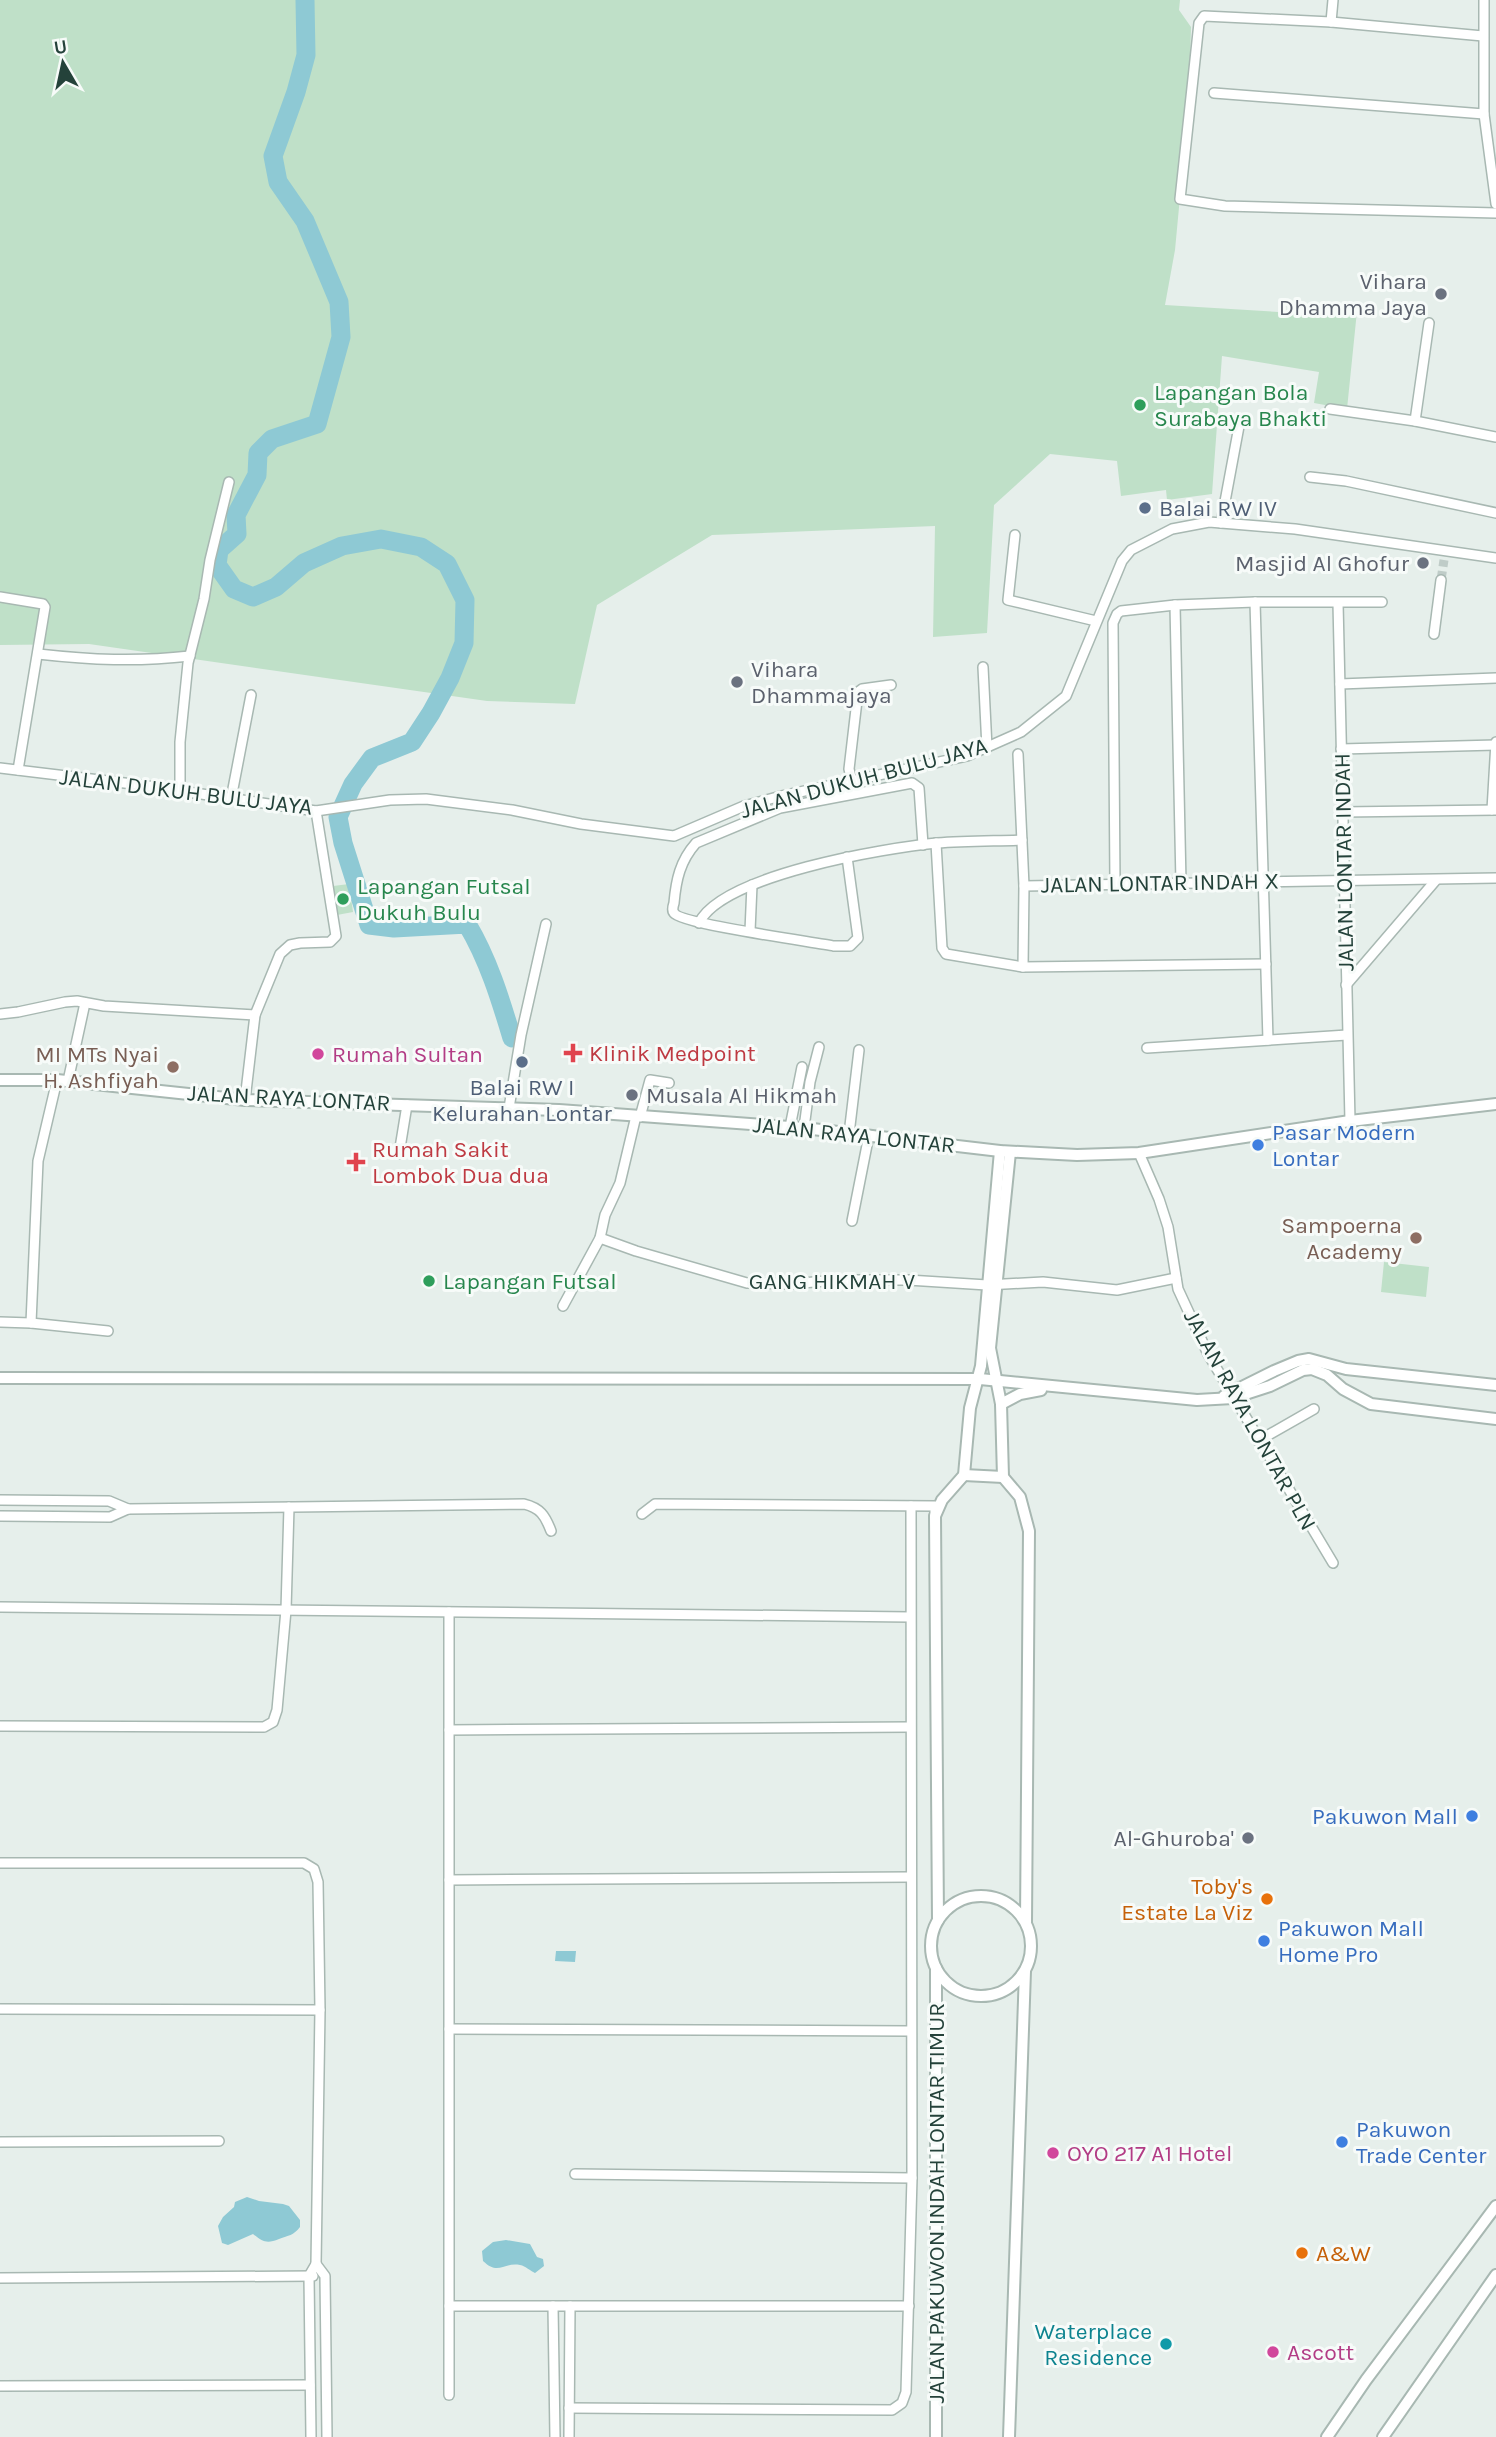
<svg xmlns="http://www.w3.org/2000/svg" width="1496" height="2437" viewBox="0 0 1496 2437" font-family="Karla,sans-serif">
	<rect width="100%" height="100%" fill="#e6efeb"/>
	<g fill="#bfe0c8">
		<path d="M0,0H1180L1179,10L1191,27L1189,101L1175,250L1165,305L1328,315L1329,309L1357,311L1347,409L1314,403L1319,372L1222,356L1212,494L1167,500L1166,490L1121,496L1117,461L1050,454L994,505L987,633L933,637L935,526L712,535L597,605L575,704L487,701L89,644L0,645Z"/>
		<path d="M349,884L353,912L337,915L333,886Z"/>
		<path d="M1384,1262L1429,1267L1426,1297L1381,1292Z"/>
	</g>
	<g fill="#8ec9d4">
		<path d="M556,1951H576L575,1962L555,1961Z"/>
		<path d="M247,2197L259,2201L283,2204L289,2206L300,2220V2227C293,2236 289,2235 279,2239C267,2244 263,2242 253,2234L228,2245L222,2243L218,2226L223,2217L234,2207L235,2202Z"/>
		<path d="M506,2240L530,2244L537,2257L543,2259L544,2266L535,2273C530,2271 526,2266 520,2265C502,2262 499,2276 483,2261L482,2251L493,2242Z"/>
	</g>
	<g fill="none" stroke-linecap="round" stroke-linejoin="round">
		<path stroke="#8ec9d4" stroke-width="19" d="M305,0L306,55L296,92L273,156L278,182L305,221L339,302L341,337L317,424L272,439L258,453L257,475L236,515L237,534L219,550L217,565L234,589L253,597L276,587L304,563L342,546L381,539L421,547L447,564L465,600L464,643L450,678L431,713L412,742L372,758L353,784L338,817L343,843L369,925L394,928L467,924C488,959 500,998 512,1038"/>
		<path stroke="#bfccc8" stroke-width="9" stroke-dasharray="9 4.5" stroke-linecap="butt" d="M1441,580L1444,560"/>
		<defs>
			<g id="minor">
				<path d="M1484,0V114L1496,204"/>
				<path d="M1331,22L1333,0"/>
				<path d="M1483,36L1331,22L1204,16L1199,23L1180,199L1225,206L1496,213"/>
				<path d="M1214,93L1484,114"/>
				<path d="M1330,409L1415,421L1496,437"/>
				<path d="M1415,421L1429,323"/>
				<path d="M1310,477L1346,481L1496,513"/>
				<path d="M1221,523L1240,421"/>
				<path d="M1015,535L1008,600L1096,621"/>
				<path d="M0,597L43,604L45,607L18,770"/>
				<path d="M1255,602L1268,1040"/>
				<path d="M1338,603L1350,1121"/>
				<path d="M1175,605L1181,883"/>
				<path d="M1434,634L1441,580"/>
				<path d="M38,654C92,660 136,662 190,656"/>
				<path d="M983,667L987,748"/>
				<path d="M1340,684L1496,678"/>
				<path d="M1341,749L1496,745"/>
				<path d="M1018,754L1024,886L1023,967"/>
				<path d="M0,768L141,785L316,811L390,800L426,799L512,810L581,824L674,836L744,806L781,796L967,756L1021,732L1066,696L1122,561L1131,550L1172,529L1209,522L1295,529L1496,558"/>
				<path d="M852,781L849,769L858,692L862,689L891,685"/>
				<path d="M180,791V742L188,663L204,599L210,560L229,482"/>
				<path d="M231,799L251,695"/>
				<path d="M1492,810L1496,742"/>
				<path d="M1343,812L1496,810"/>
				<path d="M936,843L942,948L946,954L1023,967L1266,964"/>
				<path d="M847,857L858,938L850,946H834C814,942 681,924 674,913C672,911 673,906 674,903C676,880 680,861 696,843L780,808L912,783L919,788L923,845"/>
				<path d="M1115,884L1113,623L1117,614L1121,611L1175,605L1255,602H1382"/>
				<path d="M1024,886L1496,878"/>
				<path d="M699,923C722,875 885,848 937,843C965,841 994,841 1022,840"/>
				<path d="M750,931L752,885"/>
				<path d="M1346,985L1436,880"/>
				<path d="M0,1014L18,1012L65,1002L77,1001L104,1006L255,1015"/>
				<path d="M1147,1048L1347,1035"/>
				<path d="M68,1081L85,1003"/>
				<path d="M245,1100L255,1015L280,954L290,945L300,943L330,942L336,936L316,811"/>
				<path d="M509,1108L521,1035L546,924"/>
				<path d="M640,1117L650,1080L669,1083"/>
				<path d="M790,1127L802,1067"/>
				<path d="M804,1128L810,1082L819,1047"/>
				<path d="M849,1134L859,1050"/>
				<path d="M1139,1153L1159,1199L1168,1227L1178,1289L1208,1354L1333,1563"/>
				<path d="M399,1154L407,1105"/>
				<path d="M852,1221L869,1135"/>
				<path d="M600,1238L636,1251L747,1283L791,1284L837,1280H908L987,1285L1043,1282L1117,1290L1176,1278"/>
				<path d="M563,1306L600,1238L605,1215L620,1183L636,1116"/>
				<path d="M0,1322L31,1323L108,1331"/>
				<path d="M31,1323L38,1161L57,1080"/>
				<path d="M1258,1441L1314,1409"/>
				<path d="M0,1500L109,1501L128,1509"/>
				<path d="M642,1514L655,1504L935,1506V1516"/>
				<path d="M0,1516L110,1517L128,1509L524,1504C540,1508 545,1515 551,1531"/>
				<path d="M0,1607L910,1617"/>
				<path d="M449,1612V2395"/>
				<path d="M0,1726L264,1727L273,1722L277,1710L286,1610L289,1507"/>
				<path d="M449,1730L910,1727"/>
				<path d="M0,1863H304L314,1869L318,1882L320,2010L316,2264"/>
				<path d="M449,1880L910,1877"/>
				<path d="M0,2009L320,2010"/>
				<path d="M449,2029L910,2031"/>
				<path d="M0,2142L219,2141"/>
				<path d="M575,2174L912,2178"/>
				<path d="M0,2278L313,2276"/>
				<path d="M449,2306H909"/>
				<path d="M553,2306L555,2437"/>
				<path d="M0,2386L310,2385"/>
				<path d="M569,2408L892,2410L902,2403L906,2392L912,2178L911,1506"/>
				<path d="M311,2437L309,2276L316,2264L325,2276L327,2437"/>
				<path d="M569,2437L570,2306"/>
			</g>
			<g id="tertiary">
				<path d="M0,1080H57L245,1100L559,1110L804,1128L1000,1151L1077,1155L1139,1153L1350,1121L1496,1104"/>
				<path d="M1010,1152L990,1348L1001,1404L1003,1477L1020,1497L1029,1531L1026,1922"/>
				<path d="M0,1378L980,1379L1197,1400L1233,1398L1270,1386L1303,1370L1312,1369L1327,1375L1343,1389L1371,1404L1496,1419"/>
				<path d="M1224,1396L1274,1371L1298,1361L1309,1359L1346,1369L1496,1385"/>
				<path d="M1001,1404L1020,1394L1041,1390"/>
				<path d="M964,1475L1003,1477"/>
				<circle cx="981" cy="1946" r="50"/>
				<path d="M938,1920L935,1516L942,1500L964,1475L970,1408L981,1366L1000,1151"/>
				<path d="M936,2437V1968"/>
				<path d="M1009,2437L1025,1971"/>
				<path d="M1327,2437L1366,2380L1496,2206"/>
				<path d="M1383,2437L1496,2275"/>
			</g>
		</defs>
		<use href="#minor" stroke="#a8b8b2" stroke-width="12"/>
		<use href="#tertiary" stroke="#a8b8b2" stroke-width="14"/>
		<use href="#minor" stroke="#fff" stroke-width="9"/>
		<use href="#tertiary" stroke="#fff" stroke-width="10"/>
	</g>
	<g fill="#6b7280" stroke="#f7fbf9" stroke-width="2.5">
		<circle cx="1441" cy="294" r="7"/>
		<circle cx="1423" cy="563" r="7"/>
		<circle cx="737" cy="682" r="7"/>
		<circle cx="632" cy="1095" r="7"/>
		<circle cx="1248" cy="1838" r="7"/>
	</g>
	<g fill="#2e9e5b" stroke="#f7fbf9" stroke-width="2.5">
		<circle cx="1140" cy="405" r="7"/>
		<circle cx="343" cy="899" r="7"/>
		<circle cx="429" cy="1281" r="7"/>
	</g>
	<g fill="#5c6f8a" stroke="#f7fbf9" stroke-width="2.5">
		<circle cx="1145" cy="508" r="7"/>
		<circle cx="522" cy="1062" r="7"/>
	</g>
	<g fill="#e0444e" stroke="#f7fbf9" stroke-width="2.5">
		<path d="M569.5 1042.5h7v7h7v7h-7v7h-7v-7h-7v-7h7z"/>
		<path d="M352.5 1151.5h7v7h7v7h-7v7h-7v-7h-7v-7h7z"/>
	</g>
	<g fill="#d1479c" stroke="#f7fbf9" stroke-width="2.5">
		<circle cx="318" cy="1054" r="7"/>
		<circle cx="1053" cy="2153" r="7"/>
		<circle cx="1273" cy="2352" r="7"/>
	</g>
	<g fill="#8d6e63" stroke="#f7fbf9" stroke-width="2.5">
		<circle cx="173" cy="1067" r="7"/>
		<circle cx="1416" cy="1238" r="7"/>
	</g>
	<g fill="#3f7fe0" stroke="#f7fbf9" stroke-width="2.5">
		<circle cx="1258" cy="1145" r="7"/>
		<circle cx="1472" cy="1816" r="7"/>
		<circle cx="1264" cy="1941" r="7"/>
		<circle cx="1342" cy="2142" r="7"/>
	</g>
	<g fill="#e8710a" stroke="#f7fbf9" stroke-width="2.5">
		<circle cx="1267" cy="1899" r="7"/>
		<circle cx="1302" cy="2253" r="7"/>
	</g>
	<circle fill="#0f9aa8" stroke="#f7fbf9" stroke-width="2.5" cx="1166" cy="2344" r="7"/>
	<g text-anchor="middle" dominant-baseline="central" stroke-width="6" stroke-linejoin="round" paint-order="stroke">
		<g font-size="23" fill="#5b616d" stroke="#f7fbf9" text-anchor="end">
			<text x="1427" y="281">Vihara<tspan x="1427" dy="26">Dhamma Jaya</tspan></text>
			<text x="1409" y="563">Masjid Al Ghofur</text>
			<text x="751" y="669" text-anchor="start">Vihara<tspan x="751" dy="26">Dhammajaya</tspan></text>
			<text x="646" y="1095" text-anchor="start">Musala Al Hikmah</text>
			<text x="1234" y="1838">Al-Ghuroba'</text>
		</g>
		<g font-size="23" fill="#27864d" stroke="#f7fbf9" text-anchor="start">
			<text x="1154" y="392">Lapangan Bola<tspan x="1154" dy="26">Surabaya Bhakti</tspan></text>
			<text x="357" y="886">Lapangan Futsal<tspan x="357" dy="26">Dukuh Bulu</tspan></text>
			<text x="443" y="1281">Lapangan Futsal</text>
		</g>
		<g font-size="23" fill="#4e5e75" stroke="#f7fbf9" text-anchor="start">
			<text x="1159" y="508">Balai RW IV</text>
			<text x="522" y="1087" text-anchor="middle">Balai RW I<tspan x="522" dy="26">Kelurahan Lontar</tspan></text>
		</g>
		<g font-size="23" fill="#24423a" stroke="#f7fbf9">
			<text transform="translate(864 778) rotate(-15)">JALAN DUKUH BULU JAYA</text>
			<text transform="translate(186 792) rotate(7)">JALAN DUKUH BULU JAYA</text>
			<text transform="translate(1344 862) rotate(-91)">JALAN LONTAR INDAH</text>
			<text transform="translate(1160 883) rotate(-1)">JALAN LONTAR INDAH X</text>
			<text transform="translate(289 1098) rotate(3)">JALAN RAYA LONTAR</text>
			<text transform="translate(854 1135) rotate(6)">JALAN RAYA LONTAR</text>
			<text x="832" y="1281">GANG HIKMAH V</text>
			<text transform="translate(1250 1420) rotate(61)">JALAN RAYA LONTAR PLN</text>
			<text transform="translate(936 2203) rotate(-90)">JALAN PAKUWON INDAH LONTAR TIMUR</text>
		</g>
		<g font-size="23" fill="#be3a42" stroke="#f7fbf9" text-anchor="start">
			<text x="589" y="1053">Klinik Medpoint</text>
			<text x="372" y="1149">Rumah Sakit<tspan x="372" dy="26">Lombok Dua dua</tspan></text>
		</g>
		<g font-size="23" fill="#785e54" stroke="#f7fbf9" text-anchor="end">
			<text x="159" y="1054">MI MTs Nyai<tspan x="159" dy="26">H. Ashfiyah</tspan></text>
			<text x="1402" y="1225">Sampoerna<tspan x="1402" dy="26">Academy</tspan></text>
		</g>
		<g font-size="23" fill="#b23c85" stroke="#f7fbf9" text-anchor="start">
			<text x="332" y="1054">Rumah Sultan</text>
			<text x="1067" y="2153">OYO 217 A1 Hotel</text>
			<text x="1287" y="2352">Ascott</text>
		</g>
		<g font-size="23" fill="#366cbe" stroke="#f7fbf9" text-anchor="start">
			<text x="1272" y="1132">Pasar Modern<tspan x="1272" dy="26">Lontar</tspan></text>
			<text x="1458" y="1816" text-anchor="end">Pakuwon Mall</text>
			<text x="1278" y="1928">Pakuwon Mall<tspan x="1278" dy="26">Home Pro</tspan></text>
			<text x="1356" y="2129">Pakuwon<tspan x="1356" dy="26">Trade Center</tspan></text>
		</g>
		<g font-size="23" fill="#c56008" stroke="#f7fbf9" text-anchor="end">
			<text x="1253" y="1886">Toby's<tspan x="1253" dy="26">Estate La Viz</tspan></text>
			<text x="1316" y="2253" text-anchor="start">A&amp;W</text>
		</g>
		<g font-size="23" fill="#0d838f" stroke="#f7fbf9" text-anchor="end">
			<text x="1152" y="2331">Waterplace<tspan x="1152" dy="26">Residence</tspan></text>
		</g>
	</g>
	<g transform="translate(63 63) rotate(351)" stroke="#f7fbf9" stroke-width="5" paint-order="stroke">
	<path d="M0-5L12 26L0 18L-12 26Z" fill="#24423a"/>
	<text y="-10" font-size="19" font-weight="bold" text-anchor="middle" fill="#24423a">U</text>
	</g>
</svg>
